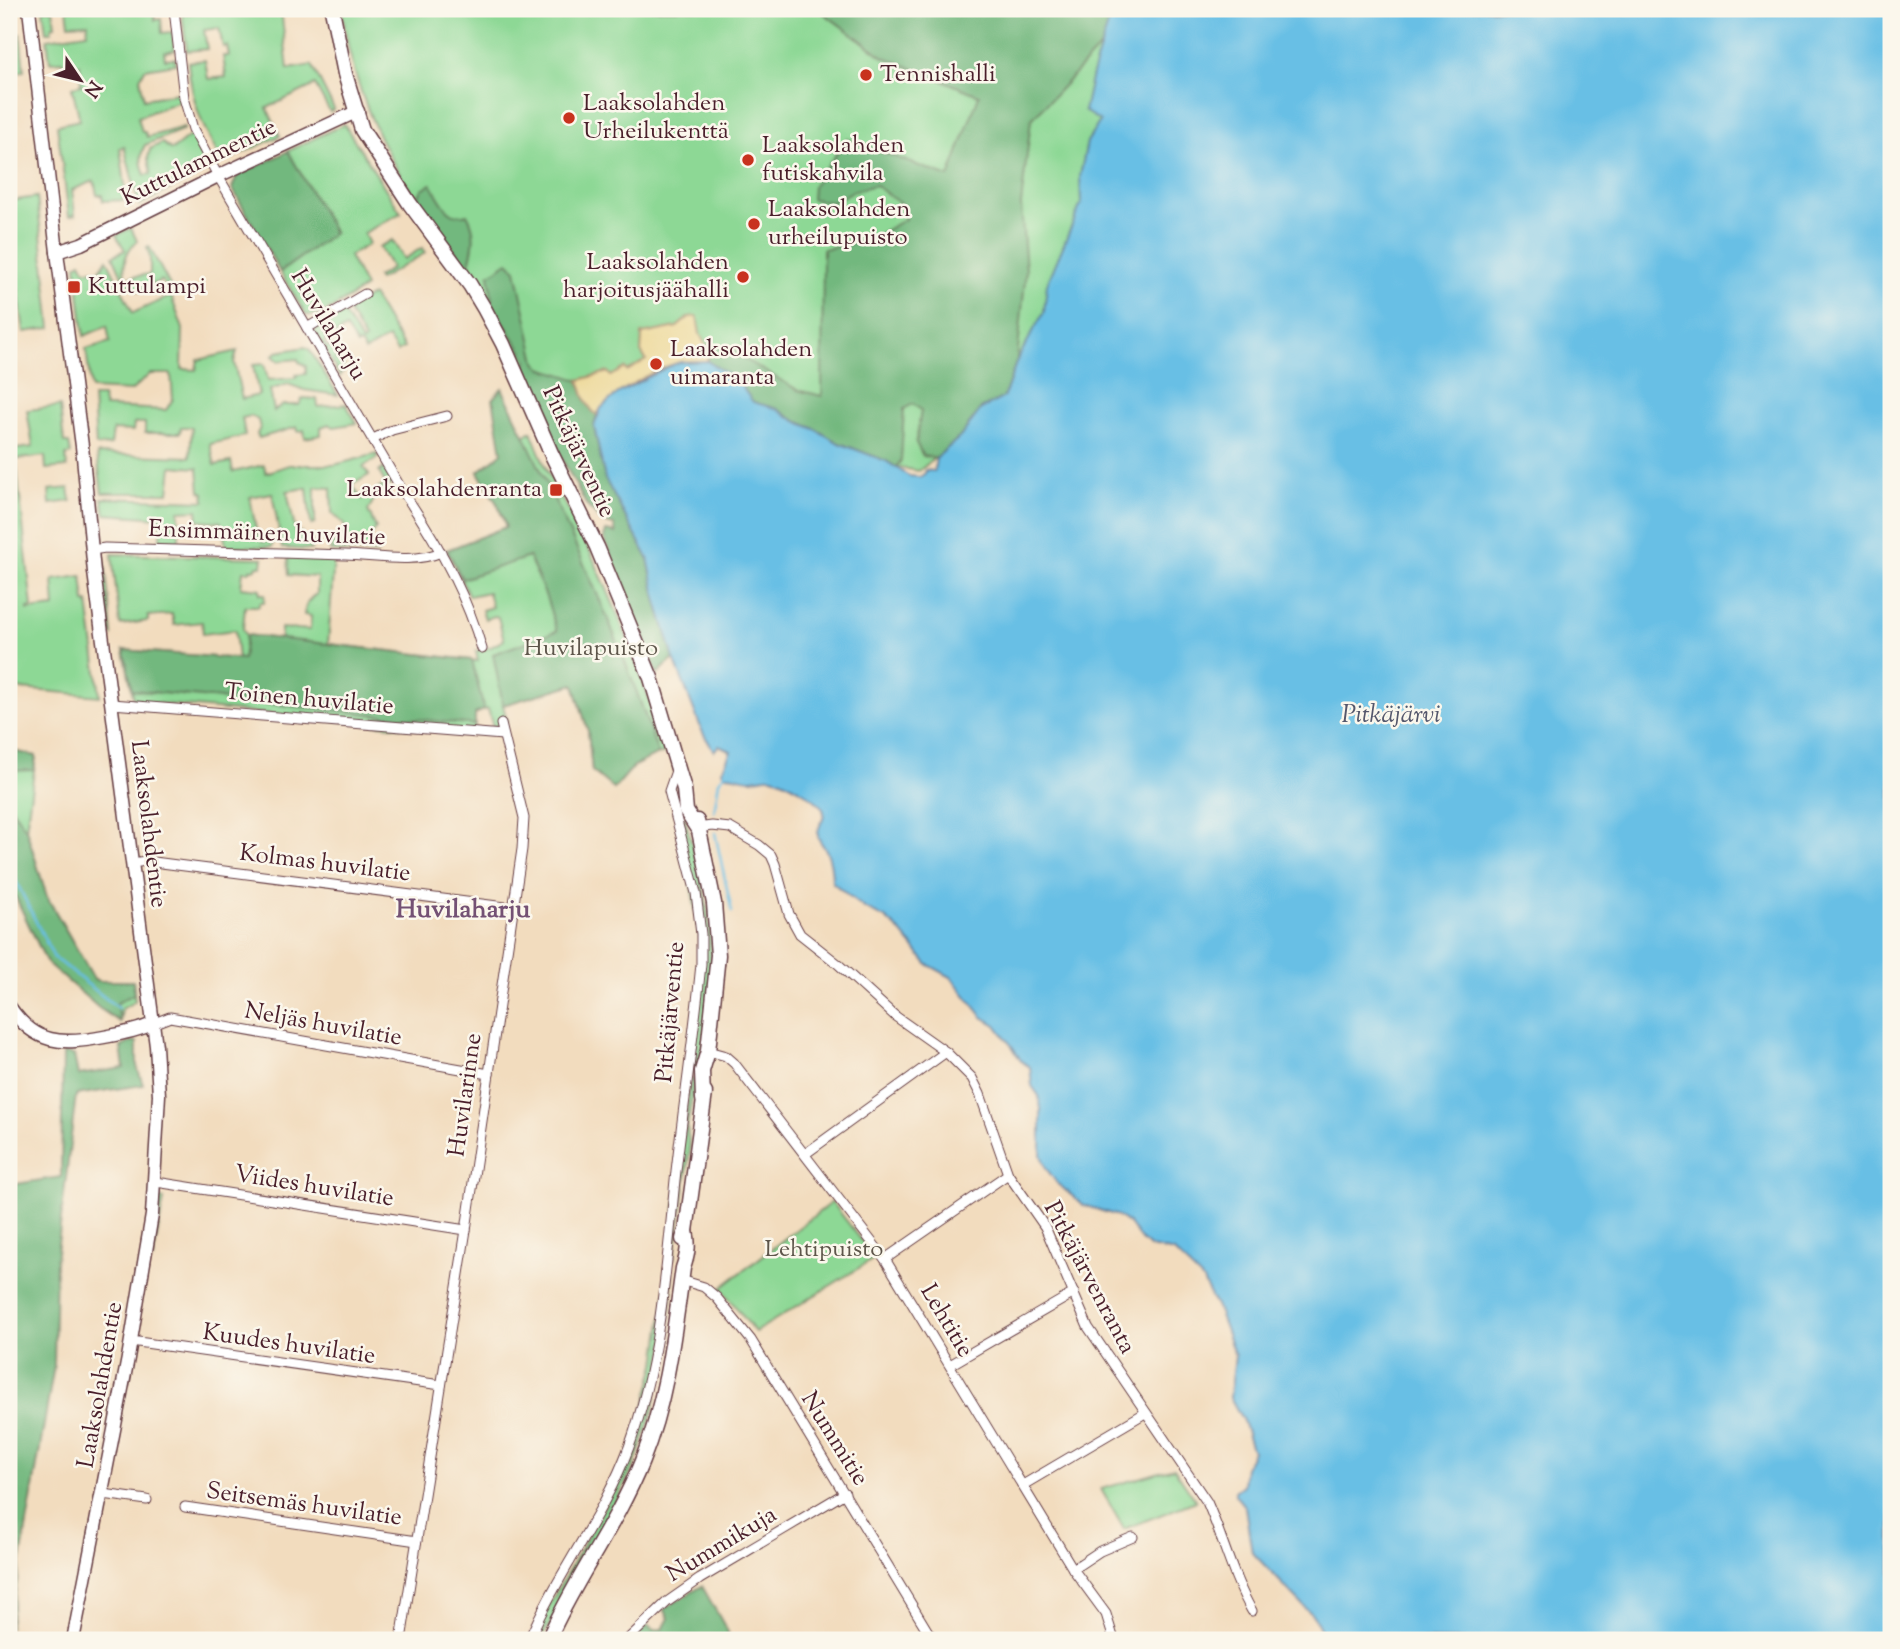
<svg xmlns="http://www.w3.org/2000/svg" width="1900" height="1649" viewBox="0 0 1900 1649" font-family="'Sorts Mill Goudy',serif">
	<rect width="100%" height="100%" fill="#fbf7ec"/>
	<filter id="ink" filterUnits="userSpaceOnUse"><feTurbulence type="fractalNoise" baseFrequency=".0143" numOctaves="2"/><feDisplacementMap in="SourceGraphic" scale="14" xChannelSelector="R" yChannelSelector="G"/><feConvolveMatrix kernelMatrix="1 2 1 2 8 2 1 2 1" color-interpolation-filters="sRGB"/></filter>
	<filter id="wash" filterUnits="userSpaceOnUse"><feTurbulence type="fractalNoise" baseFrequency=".00686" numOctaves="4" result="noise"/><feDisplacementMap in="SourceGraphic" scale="28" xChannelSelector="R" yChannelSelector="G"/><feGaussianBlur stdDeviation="1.57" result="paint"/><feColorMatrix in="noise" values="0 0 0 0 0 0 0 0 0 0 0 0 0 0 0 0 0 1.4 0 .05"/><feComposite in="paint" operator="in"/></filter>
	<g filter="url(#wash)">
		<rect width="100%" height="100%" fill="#f2dcbe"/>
		<g fill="#8dd895" stroke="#6c7c60" stroke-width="2">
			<path d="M43,9H53L55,26L51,27L52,32H46Z"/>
			<path d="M67,9H154L155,20L161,19L162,33L172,32L175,50L164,52L165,59L175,58L176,64L145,69L140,78L144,99L178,93L180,101L138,117L142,132H145L147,137L184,127V129L145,145C139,156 141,164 145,175L151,174L148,158L150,149L162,143L172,150L191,135L209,169L139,205L124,146L120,148L127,200L103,201L102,195H97L94,181L72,190L75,215L69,216L57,125L80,120L72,87L81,85L80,65L65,67L62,61L50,62L47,39L87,33L88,23L69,24Z"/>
			<path d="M216,9H281L288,69L312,65L334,109L330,112L315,85L267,108L280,136L222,162C202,126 192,104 188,62L205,60L208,79L226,77L223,56H229L227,46L223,47L219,28L204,30L207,49L187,51L182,14Z"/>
			<path d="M342,9H818L884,57L1103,44L1113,9L1122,233L960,437L919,471L896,467L886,461L667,367L601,408L597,415L554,444C529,388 505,330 473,277C452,243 424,212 402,178C371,127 348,67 342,9Z"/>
			<path d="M20,34L24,71L9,73V35Z"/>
			<path d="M344,124L401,213L364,233L369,244L349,256L365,287C349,297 325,318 306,315L280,272L334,233L288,151Z"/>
			<path d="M37,197L51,328L24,332L18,289H9V231L11,230L9,201Z"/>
			<path d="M131,228L137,241C125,252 123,262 125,278L150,274V257L147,247L149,246L175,295L171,296L183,329L182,369L196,370L198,360L237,351L234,362L242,399L259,395L253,365L264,364L268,380L296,378V375L306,374V366L299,362L298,359L279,361L273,356L277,352L305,347L309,349L338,395L304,390L288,384L270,390L274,411L283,405H299L303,398L317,399L318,407L346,404L357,423L334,427L329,424L321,427V435L305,438L304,430L298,432L297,427L259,438L257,434L260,428L258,420L251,416L242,418L245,436L210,444L215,465L231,462L233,472L264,465L266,473L289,465H334L377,454L378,458L363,467L369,475L352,485L362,499L386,484L379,472L384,468L392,483L374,499L368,511L376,528L371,536V542L378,544V553L330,551L332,543L347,533L343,523L332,513L331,488L315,487V524L311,525L307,488L287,491L296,534L301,532L303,541L312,540L311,550L282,548L272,493L250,497L257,535H261L262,542L273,541L272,547L226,546L221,522L198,520L197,510L179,511V541H160L161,518L105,514L102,498L205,501L204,493L200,491L198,468L172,466L169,493H102L97,454L190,457L192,427H181L180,433H145V423H134L133,431L113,430L111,445L96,446L93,397H102L105,407L166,410L173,399L171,374H150L131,391L91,389L86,349L110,342L107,326L84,336L76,265L81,262L85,270H100L107,259L133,313L171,296L162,280L139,291L125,283L113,256L125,250L116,235Z"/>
			<path d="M392,240L404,259L422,248L425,253L379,280L377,277L388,271L391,267L379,247Z"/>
			<path d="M372,295L404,348L397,352L388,338L365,351L360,344L357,345L346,328L324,342L327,347L336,346L342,354L335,359L343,364L344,369L340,376L315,333V329L343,312L362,342L365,340L347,309Z"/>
			<path d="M60,406L64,443H69L71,454L66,455L67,467L46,469L45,456L10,460L16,461L32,607L28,608V610L55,607L53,580L82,576L85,602H88L100,696L9,688V450L33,447L27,410Z"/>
			<path d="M531,431C539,452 548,474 559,495C564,504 572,512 576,522C612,596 644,673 665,753L592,771L588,731L574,684L503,705L507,722L493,727L488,709L475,713L474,734L134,701L124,650L238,659L235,630L203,634L202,622L174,625L172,614L148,616V621L120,625L112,554L263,558L262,566H257L256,569H250V571H243L241,587L260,589V594H265L264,602H260L259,606H245L243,629L246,635L281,639V628L310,630L311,616L304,615C305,607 308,598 317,594V577L289,575L288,556L334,558L328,644L478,661L476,651L491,647L504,640L498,617L495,616L485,619L482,610L492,607L488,592L469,596L447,550L506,527L498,505L478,472Z"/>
			<path d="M69,488L71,501L50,504L49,490Z"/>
			<path d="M100,562H105L112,634L109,631Z"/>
			<path d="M9,750L36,756L26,829L47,897L94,979L99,981H133L135,1001L122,1009L120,1022L99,1008L47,963L9,883Z"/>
			<path d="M684,816C697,860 710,903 711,949C713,990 703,1033 698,1073H690L704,959L679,817Z"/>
			<path d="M690,1079H695L687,1127L690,1150L674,1258L670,1253Z"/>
			<path d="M159,1198L164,1199L153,1259L151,1258Z"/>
			<path d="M832,1202L875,1258L755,1332L721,1288Z"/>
			<path d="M672,1274L671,1305L657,1390L653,1411L633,1469L541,1640H533L548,1607L621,1477L633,1449L656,1364L668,1277Z"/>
			<path d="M1174,1468L1196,1501L1124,1529L1101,1489Z"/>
		</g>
		<g fill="#72b87e" stroke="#5e6c54" stroke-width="2">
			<path d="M818,9H1113L1103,44L1031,120L1021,205L1026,270L1017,360L1004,397L981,409L960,437L936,458L923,456L916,443L921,410L913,404L904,409L901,461L896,467L886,461L839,443L815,429L796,421L777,409L753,402L737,380L707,361L709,356L706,346L731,347L749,362L798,390L822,396L823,249L867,241L905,219L902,205L875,185L853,191L834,202L812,199L813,186L847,139L949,177L978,98L979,95L884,57Z"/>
			<path d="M288,151L334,233L280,272L232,188L237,176Z"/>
			<path d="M431,184C440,198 448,221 467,214C477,231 474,246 469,264L466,267L418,198L422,189Z"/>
			<path d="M508,262L516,270L536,362L541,368L579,380L585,399L597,415L594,426L605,479L648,558L657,602L674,659L657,674L604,538L606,531L616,533L614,525L603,522L587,506L554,444L526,368L527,359L493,306L489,275Z"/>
			<path d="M502,388C558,508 618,628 658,754L634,766L614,789L592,771L588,731L574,684L503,705L493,654L557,631L546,597L529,557L462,579L447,550L506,527L498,505L478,472L502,453L493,398Z"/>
			<path d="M246,635L472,660L484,710L475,714V725L132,690L124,650L243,659Z"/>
			<path d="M9,750L36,756L34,770L9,771Z"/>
			<path d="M9,804L26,829L47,897L94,979L99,981H133L134,994L117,1003L120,1022L99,1008L47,963L9,883Z"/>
			<path d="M133,1041L137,1042V1066L143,1085L76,1095L56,1261L54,1366L9,1629V1185L61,1177L63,1053L74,1055L78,1075L124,1068L121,1047Z"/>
			<path d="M702,1586L728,1632L729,1640H632L647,1625L653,1630L663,1629L669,1618L664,1609Z"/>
		</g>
		<path fill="#eeda9e" stroke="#9c7c64" stroke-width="2" d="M697,316L700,334L709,351L707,361C698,361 688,361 679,363C658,367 607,396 597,415C586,407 583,393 579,380L608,372L611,376L625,368L627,371L646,360L641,352L642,334L677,327L689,317Z"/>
		<path fill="#68bfe5" stroke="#596f88" stroke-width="2" d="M1113,9H1891V1640H1321L1322,1633L1315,1618L1252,1552L1245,1507L1235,1495V1491L1243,1485L1245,1467L1253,1452L1243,1421L1230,1397L1235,1356L1218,1310L1202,1279L1174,1252L1150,1247L1142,1241L1128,1223L1118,1216L1083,1205L1057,1183L1046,1168L1041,1155V1109L1039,1096L1032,1086L1030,1067L1021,1061L1014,1049L996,1025L983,1017L951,977L927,964L902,933L885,918L864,908L832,882C832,870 831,860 826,850C823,845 819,841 818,836C816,827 827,818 823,809C817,798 785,780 773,777C765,776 758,779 751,779C741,779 734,774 724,775L722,771L731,751L719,745L714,751L703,733L674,659L657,602L648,558L605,479L594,426L601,408L618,393L667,367L680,362L707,361L737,380L753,402L777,409L796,421L815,429L839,443L886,461L909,476L920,477L924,474L925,470L934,471L936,458L960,437L981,409L1004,397L1017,360L1044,312L1047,284L1081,204L1080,176L1087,142L1100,121L1084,111L1092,74Z"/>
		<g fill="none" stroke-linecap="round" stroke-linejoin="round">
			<g stroke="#68bfe5" stroke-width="2.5">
				<path d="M714,812L719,781L724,775"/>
				<path d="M715,833L732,912"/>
				<path d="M9,867L54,958L118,1008"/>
			</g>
		</g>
	</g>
	<g filter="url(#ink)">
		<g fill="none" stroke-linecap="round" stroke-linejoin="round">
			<defs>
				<g id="street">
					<path d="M174,9L184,98L193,129L218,176L405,495C438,543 466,593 482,649"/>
					<path d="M307,328L365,294"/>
					<path d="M373,439L392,430L447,416"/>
					<path d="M92,550L105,548C186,551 266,553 346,555C375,556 415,564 441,552"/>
					<path d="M112,704L503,735"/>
					<path d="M697,828L712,826L730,828L759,845L771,855L775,864L789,914L800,934L838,964L895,1016L946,1052L972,1078L980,1094L1008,1174L1045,1227L1088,1327L1207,1502C1223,1538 1232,1576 1252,1611"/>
					<path d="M132,863L146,861L177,865L513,908"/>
					<path d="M152,1024L170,1017L489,1074"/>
					<path d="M708,1051L726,1056L734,1063L885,1259L1073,1569L1106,1614L1114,1640"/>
					<path d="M805,1154L946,1052"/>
					<path d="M156,1182L466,1230"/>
					<path d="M885,1259L1008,1174"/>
					<path d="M681,1280L704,1287L717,1298L751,1340L933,1640"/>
					<path d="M131,1341L441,1385"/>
					<path d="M950,1365L1074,1293"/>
					<path d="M1023,1485L1145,1413"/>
					<path d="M103,1494L147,1500"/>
					<path d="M185,1507L417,1541"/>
					<path d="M1073,1569L1100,1551L1133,1537"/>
					<path d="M401,1640L466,1230L522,849L524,818L501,724"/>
					<path d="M529,1640C557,1573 604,1515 629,1447C660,1362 666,1270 675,1180C683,1108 694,1036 701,964V934L696,893L669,791L677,768"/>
					<path d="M627,1640L667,1602L700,1579L845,1493"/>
				</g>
				<g id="secondary">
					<path d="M29,9L57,252L82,446L94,572L156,1046L159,1095L152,1215L128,1358L73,1640"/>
					<path d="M57,252L81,244L218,176L358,111"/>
					<path d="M9,1006C35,1045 62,1045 104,1037C121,1034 137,1031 152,1024"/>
				</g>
				<g id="primary">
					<path d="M332,9L345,74L362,130L410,204L470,285L485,310L503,344L551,453L597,547L651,678L684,789L686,811L697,828"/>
					<path d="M697,821L714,903L718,955L708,1051L702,1071L703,1099"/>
					<path d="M683,1239L686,1231L705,1093"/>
					<path d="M548,1640C575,1578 617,1524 642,1461C667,1399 674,1333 683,1268C688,1254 689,1245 686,1231"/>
				</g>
			</defs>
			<use href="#street" stroke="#633b41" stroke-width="11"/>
			<use href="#secondary" stroke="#633b41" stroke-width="15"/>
			<use href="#primary" stroke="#633b41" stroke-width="17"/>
			<use href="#street" stroke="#fff" stroke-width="9"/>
			<use href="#secondary" stroke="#fff" stroke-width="12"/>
			<use href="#primary" stroke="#fff" stroke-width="14"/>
		</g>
	</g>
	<g fill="#c8321e" stroke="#fbf7ec" stroke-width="2.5">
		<circle cx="866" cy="75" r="7"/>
		<circle cx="569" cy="118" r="7"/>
		<circle cx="748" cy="160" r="7"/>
		<circle cx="754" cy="224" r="7"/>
		<circle cx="743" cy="277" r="7"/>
		<rect x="67" y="280" width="14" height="14" rx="3.5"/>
		<circle cx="656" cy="364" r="7"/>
		<rect x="549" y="483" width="14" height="14" rx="3.5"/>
	</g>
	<g text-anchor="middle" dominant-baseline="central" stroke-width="5" stroke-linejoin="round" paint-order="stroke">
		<g font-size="24" fill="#4a1f2b" stroke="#fbf7ec" text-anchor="start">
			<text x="880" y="75">Tennishalli</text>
			<text x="583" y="104">Laaksolahden<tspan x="583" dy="28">Urheilukenttä</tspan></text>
			<text x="762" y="146">Laaksolahden<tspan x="762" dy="28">futiskahvila</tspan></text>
			<text x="768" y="210">Laaksolahden<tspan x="768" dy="28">urheilupuisto</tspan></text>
			<text x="729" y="263" text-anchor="end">Laaksolahden<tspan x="729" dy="28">harjoitusjäähalli</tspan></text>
			<text x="88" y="287">Kuttulampi</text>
			<text x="670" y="350">Laaksolahden<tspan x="670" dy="28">uimaranta</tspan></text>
			<text x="542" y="490" text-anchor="end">Laaksolahdenranta</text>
		</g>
		<g font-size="24" fill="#4a1f2b" stroke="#fbf7ec">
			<text transform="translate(199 163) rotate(-26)">Kuttulammentie</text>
			<text transform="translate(328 325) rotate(59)">Huvilaharju</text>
			<text transform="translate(578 452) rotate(65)">Pitkäjärventie</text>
			<text transform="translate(267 534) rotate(2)">Ensimmäinen huvilatie</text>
			<text transform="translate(309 700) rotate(5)">Toinen huvilatie</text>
			<text transform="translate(148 824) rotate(83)">Laaksolahdentie</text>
			<text transform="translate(325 864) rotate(7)">Kolmas huvilatie</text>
			<text transform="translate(671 1012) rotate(-85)">Pitkäjärventie</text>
			<text transform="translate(323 1025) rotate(10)">Neljäs huvilatie</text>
			<text transform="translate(466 1095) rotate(-82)">Huvilarinne</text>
			<text transform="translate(314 1187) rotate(9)">Viides huvilatie</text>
			<text transform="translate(1089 1278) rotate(62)">Pitkäjärvenranta</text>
			<text transform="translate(946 1321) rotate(59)">Lehtitie</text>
			<text transform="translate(289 1345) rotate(8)">Kuudes huvilatie</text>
			<text transform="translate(101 1385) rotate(-80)">Laaksolahdentie</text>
			<text transform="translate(834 1439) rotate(58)">Nummitie</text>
			<text transform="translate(304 1505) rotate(8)">Seitsemäs huvilatie</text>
			<text transform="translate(722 1545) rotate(-31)">Nummikuja</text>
		</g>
		<g font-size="24" fill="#5e564b" stroke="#fbf7ec">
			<text x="591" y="649">Huvilapuisto</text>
			<text x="824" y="1250">Lehtipuisto</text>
		</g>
		<g font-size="26" font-style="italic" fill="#54576c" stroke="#fbf7ec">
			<text x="1391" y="715">Pitkäjärvi</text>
		</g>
		<g font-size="26" font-weight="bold" fill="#745174" stroke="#fbf7ec">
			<text x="463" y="910">Huvilaharju</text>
		</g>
	</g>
	<rect width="1900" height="1649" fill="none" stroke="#fbf7ec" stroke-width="35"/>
	<g transform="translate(80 80) rotate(125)" stroke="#fbf7ec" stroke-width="5" paint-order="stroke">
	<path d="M0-5L12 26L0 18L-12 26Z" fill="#4a1f2b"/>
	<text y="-10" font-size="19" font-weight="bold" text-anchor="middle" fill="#4a1f2b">N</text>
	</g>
</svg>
